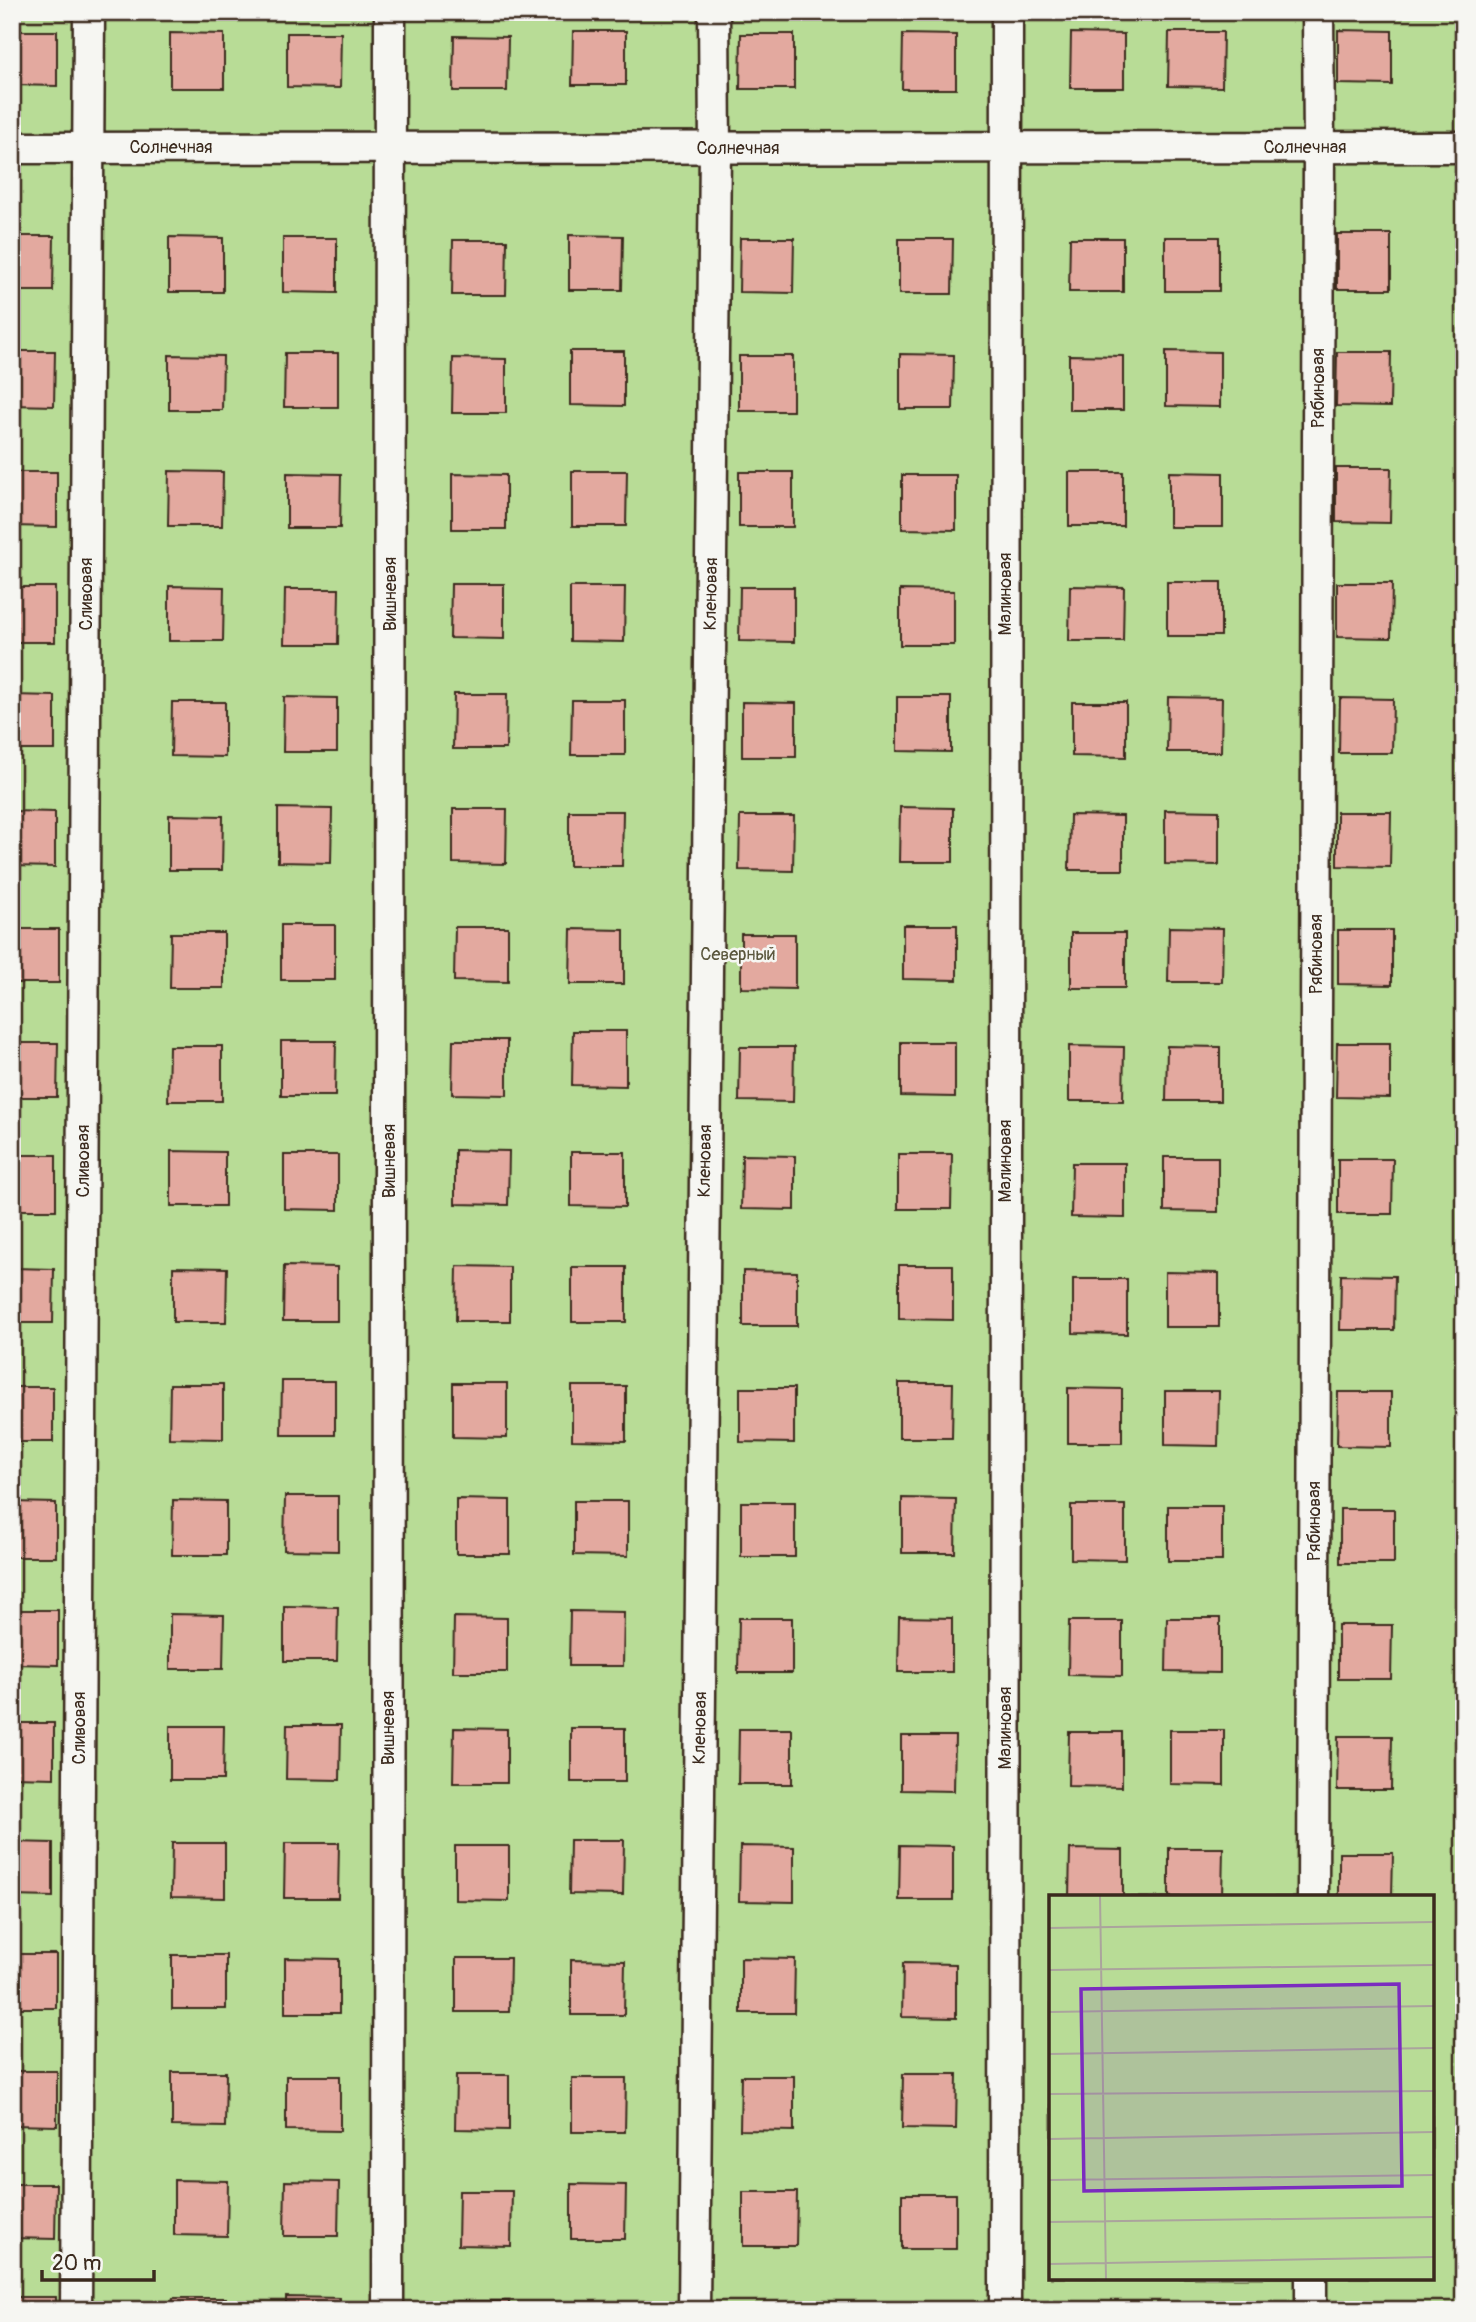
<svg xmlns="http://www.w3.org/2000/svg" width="1476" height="2322" viewBox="0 0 1476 2322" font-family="Pangolin,sans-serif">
	<rect width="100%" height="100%" fill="#f6f6f2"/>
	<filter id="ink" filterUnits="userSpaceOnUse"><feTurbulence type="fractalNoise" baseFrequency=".0143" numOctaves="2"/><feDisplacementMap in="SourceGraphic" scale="14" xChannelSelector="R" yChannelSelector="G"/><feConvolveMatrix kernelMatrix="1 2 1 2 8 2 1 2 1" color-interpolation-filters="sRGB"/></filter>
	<g filter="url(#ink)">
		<path fill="#b8dc96" stroke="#7a835a" stroke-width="2" fill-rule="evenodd" d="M12,12H1464V2310H12ZM1051,1897H1432V2278H1051Z"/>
		<g fill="#e3a99f" stroke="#3b2a1e" stroke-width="2">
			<path d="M1338,30L1392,31V85L1338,84Z"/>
			<path d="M12,31H57V86L12,85Z"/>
			<path d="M573,31H626V85H572Z"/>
			<path d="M1169,32H1223L1222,87L1168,86Z"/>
			<path d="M170,33L224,34V88H170Z"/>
			<path d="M287,33H341L340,88L287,87Z"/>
			<path d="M1071,33L1124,34V88H1070Z"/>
			<path d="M741,34H794V89H740Z"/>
			<path d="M903,34L956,35V89H902Z"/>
			<path d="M454,36L508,37L507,91H453Z"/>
			<rect x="1337" y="234" width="54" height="55"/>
			<path d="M569,235L623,236L622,290H569Z"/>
			<path d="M12,236H54L53,291H12Z"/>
			<path d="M169,237L223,238V292H169Z"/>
			<rect x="1165" y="237" width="54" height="54"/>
			<path d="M283,238H337V293L283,292Z"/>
			<path d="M740,238H794L793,293L739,292Z"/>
			<path d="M1070,238H1123V292H1069Z"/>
			<path d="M899,239H953L952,294H899Z"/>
			<path d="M453,240H507L506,295H452Z"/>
			<path d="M12,351H55L54,406L12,405Z"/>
			<path d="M570,351H624V406L570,405Z"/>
			<path d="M1166,351L1220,352V407L1166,406Z"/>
			<path d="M1337,352H1391L1390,407L1336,406Z"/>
			<path d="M285,353H338V407H284Z"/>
			<path d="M900,354L954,355L953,409H900Z"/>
			<path d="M169,355L223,356L222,410H169Z"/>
			<path d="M1069,355L1123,356V410H1069Z"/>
			<rect x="739" y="356" width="54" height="55"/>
			<path d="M453,358L506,359V413H452Z"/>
			<path d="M1336,468H1391L1390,523L1336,522Z"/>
			<path d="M169,471L223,472L222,526H168Z"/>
			<path d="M572,471H627L626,526H572Z"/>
			<path d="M12,472H57V527L12,526Z"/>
			<rect x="739" y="472" width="54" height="55"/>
			<rect x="1069" y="472" width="54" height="54"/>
			<path d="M1169,472L1223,473V527H1169Z"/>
			<path d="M287,473L341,474L340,528H287Z"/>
			<path d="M452,474L506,475V529H452Z"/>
			<path d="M902,475H956V530L902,529Z"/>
			<rect x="1167" y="582" width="54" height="54"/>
			<path d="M1337,583H1392L1391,638L1337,637Z"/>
			<path d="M451,584H504V639L450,638Z"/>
			<path d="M169,586L224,587L223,641H169Z"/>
			<path d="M1070,586L1124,587L1123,641H1069Z"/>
			<rect x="12" y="587" width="43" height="55"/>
			<path d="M570,587H625L624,642L570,641Z"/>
			<path d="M740,587H794V642L739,641Z"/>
			<path d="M285,589H339L338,644H284Z"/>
			<path d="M900,590L954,591V645H900Z"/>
			<path d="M454,694H507L506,749H453Z"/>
			<path d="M12,695L55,696V750H12Z"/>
			<path d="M284,697L337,698V752H283Z"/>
			<path d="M897,697H951V752L897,751Z"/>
			<path d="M1168,697L1222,698L1221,752H1167Z"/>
			<path d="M1340,698L1393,699L1392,753H1339Z"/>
			<path d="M572,700H625V755H571Z"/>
			<path d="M172,702H225V757L171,756Z"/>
			<path d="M742,702L796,703V757H742Z"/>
			<path d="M1072,702H1126V757L1072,756Z"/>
			<path d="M900,807L953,808V862H899Z"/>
			<path d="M278,808L332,809L331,863L278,862Z"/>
			<path d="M453,809H507L506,864L453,863Z"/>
			<path d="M1165,810L1219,811V865L1165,864Z"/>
			<path d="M12,811L55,812V867L12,866Z"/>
			<path d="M569,811H623L622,866H569Z"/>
			<path d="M1337,812H1391L1390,867L1337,866Z"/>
			<path d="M169,815L223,816L222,870H169Z"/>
			<path d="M1070,815L1123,816V870H1069Z"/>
			<path d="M740,816H794L793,871L739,870Z"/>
			<rect x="281" y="925" width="54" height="55"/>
			<path d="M903,925H957V980L903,979Z"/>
			<path d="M455,927H508V982L454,981Z"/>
			<path d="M1169,927L1223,928L1222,982H1168Z"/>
			<rect x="12" y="929" width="47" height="54"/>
			<path d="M571,929L624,930V984H570Z"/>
			<path d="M1338,930H1392V985L1338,984Z"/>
			<path d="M171,933H224V988H170Z"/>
			<rect x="1071" y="933" width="54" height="55"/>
			<path d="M741,934H795V989L741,988Z"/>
			<path d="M573,1031H626V1086L572,1085Z"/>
			<path d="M453,1040H507V1095L452,1094Z"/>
			<path d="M281,1041H336L335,1096H281Z"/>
			<path d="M901,1042H955V1097L901,1096Z"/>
			<path d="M12,1043H58L57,1097H12Z"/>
			<path d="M1337,1043H1390V1098L1336,1097Z"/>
			<path d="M169,1046H222V1101H168Z"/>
			<path d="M1069,1046L1124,1047L1123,1101H1069Z"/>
			<path d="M1167,1046L1220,1047V1101H1166Z"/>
			<path d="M740,1047H794L793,1102L739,1101Z"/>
			<path d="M455,1150L509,1151L508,1205L455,1204Z"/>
			<path d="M171,1151L225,1152V1206H171Z"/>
			<path d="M571,1152H625V1207L571,1206Z"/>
			<path d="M898,1154H952L951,1209H898Z"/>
			<rect x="12" y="1155" width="44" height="55"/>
			<path d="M284,1155H338V1210L284,1209Z"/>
			<path d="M742,1155L795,1156V1210L741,1209Z"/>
			<path d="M1164,1157H1218V1212L1164,1211Z"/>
			<path d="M1338,1159H1393L1392,1214H1338Z"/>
			<path d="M1072,1163H1125V1218L1071,1217Z"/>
			<path d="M899,1265H953V1320L899,1319Z"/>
			<path d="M284,1266L337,1267V1321H283Z"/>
			<path d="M457,1266L510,1267V1321H456Z"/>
			<path d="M173,1267L227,1268L226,1322H173Z"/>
			<rect x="572" y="1267" width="54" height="55"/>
			<path d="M12,1268L54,1269L53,1323H12Z"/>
			<path d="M743,1271L797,1272V1326H743Z"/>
			<path d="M1165,1272L1219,1273V1327H1165Z"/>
			<path d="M1341,1275L1395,1276L1394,1330H1340Z"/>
			<path d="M1073,1279H1127V1334L1073,1333Z"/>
			<path d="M282,1381H335V1435H281Z"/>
			<path d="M453,1383H507V1438L453,1437Z"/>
			<path d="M899,1383H953L952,1438H899Z"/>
			<path d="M170,1384H223V1439L169,1438Z"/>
			<path d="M572,1386H626V1441L572,1440Z"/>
			<rect x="12" y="1387" width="41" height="55"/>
			<path d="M740,1388H794V1443L740,1442Z"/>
			<path d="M1068,1388L1122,1389V1443H1068Z"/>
			<path d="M1165,1391H1219L1218,1446L1165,1445Z"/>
			<path d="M1338,1392H1391V1447L1337,1446Z"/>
			<path d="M285,1496H338V1551L284,1550Z"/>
			<path d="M902,1498L956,1499L955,1553H902Z"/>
			<path d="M456,1499L510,1500V1554H456Z"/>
			<path d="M173,1500L226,1501V1555H172Z"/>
			<path d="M574,1501H628V1556L574,1555Z"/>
			<path d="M12,1502L56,1503V1557H12Z"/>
			<rect x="741" y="1502" width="54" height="55"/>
			<path d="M1071,1505H1125V1560L1071,1559Z"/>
			<rect x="1168" y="1506" width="54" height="55"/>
			<rect x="1340" y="1509" width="54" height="54"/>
			<path d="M284,1606L338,1607L337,1661H284Z"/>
			<path d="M12,1610H58V1665L12,1664Z"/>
			<path d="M570,1611L624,1612L623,1666H569Z"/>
			<path d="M170,1614L224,1615L223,1669H170Z"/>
			<path d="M454,1617L507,1618V1672H453Z"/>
			<path d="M899,1617L952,1618V1672H898Z"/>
			<path d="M739,1618H792V1673H738Z"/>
			<path d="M1167,1618H1220V1673L1166,1672Z"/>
			<path d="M1069,1621H1122V1676L1068,1675Z"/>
			<path d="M1338,1625H1392L1391,1679H1338Z"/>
			<path d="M12,1723H54V1778L12,1777Z"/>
			<path d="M287,1725H341L340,1780L286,1779Z"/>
			<path d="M170,1726H224L223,1780H170Z"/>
			<path d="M454,1728L507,1729V1783H453Z"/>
			<rect x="571" y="1728" width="54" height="54"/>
			<path d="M739,1729H792V1784H738Z"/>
			<path d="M1170,1730H1224V1785L1170,1784Z"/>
			<path d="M1069,1732H1122V1787L1068,1786Z"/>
			<path d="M901,1736H955L954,1791L901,1790Z"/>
			<path d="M1338,1736H1392L1391,1790H1337Z"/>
			<path d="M570,1840H624L623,1895L569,1894Z"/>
			<path d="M12,1842L53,1843V1897L12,1896Z"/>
			<path d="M172,1843H225V1898L171,1897Z"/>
			<path d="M285,1843H339L338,1898H284Z"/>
			<path d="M900,1845L953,1846V1900H899Z"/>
			<path d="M455,1846H509V1901L455,1900Z"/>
			<path d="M740,1846L794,1847V1902L739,1901Z"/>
			<path d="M1169,1848H1223L1222,1897H1169Z"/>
			<path d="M1070,1849L1123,1850V1897H1069Z"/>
			<path d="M1339,1853H1393L1392,1897H1339Z"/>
			<rect x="12" y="1954" width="44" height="54"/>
			<rect x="172" y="1955" width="54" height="54"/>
			<path d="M285,1958L339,1959V2013H285Z"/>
			<path d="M456,1958H510L509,2012H456Z"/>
			<path d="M741,1958L795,1959L794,2013H741Z"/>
			<path d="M571,1960L625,1961L624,2015H571Z"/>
			<path d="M903,1963L956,1964V2018L902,2017Z"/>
			<path d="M12,2071H57V2126L12,2125Z"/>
			<path d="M172,2072H226L225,2127L172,2126Z"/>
			<path d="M903,2074H957L956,2129L902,2128Z"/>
			<path d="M456,2075H509V2130L455,2129Z"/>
			<path d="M286,2076H340V2131L286,2130Z"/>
			<path d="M741,2076H794V2131L740,2130Z"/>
			<path d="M572,2078H626L625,2132H572Z"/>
			<path d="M174,2180L228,2181L227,2236L174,2235Z"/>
			<path d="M285,2181L339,2182L338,2236H284Z"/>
			<path d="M12,2184H56L55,2239L12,2238Z"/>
			<path d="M571,2184L626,2185L625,2239H571Z"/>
			<path d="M459,2191H512L511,2246L458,2245Z"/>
			<path d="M743,2192H797L796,2246H743Z"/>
			<rect x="902" y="2194" width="54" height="55"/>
			<rect x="12" y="2297" width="44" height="13"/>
			<path d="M286,2297L340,2298V2310H286Z"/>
			<path d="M173,2298H226V2310H172Z"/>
			<path d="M456,2301H509V2310H455Z"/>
			<path d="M571,2302L625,2303V2310H571Z"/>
			<path d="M905,2304H959L958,2310H905Z"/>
			<rect x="743" y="2306" width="54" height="4"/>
		</g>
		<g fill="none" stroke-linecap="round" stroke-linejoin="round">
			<defs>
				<g id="street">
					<path d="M12,148L1464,147"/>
					<path d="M1313,1897L1319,147L1318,12"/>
					<path d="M76,2310L89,12"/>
					<path d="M388,2310L390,12"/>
					<path d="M694,2310L715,148L714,12"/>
					<path d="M1005,2310L1007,12"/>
					<path d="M1311,2310V2278"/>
				</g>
			</defs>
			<use href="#street" stroke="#3b2a1e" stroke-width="35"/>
			<use href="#street" stroke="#f6f6f2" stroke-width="30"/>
		</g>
	</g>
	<g text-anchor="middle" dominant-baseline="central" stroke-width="5" stroke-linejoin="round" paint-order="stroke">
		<g font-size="18" fill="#3b2a1e" stroke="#f6f6f2">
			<text x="171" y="147">Солнечная</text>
			<text x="1305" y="147">Солнечная</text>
			<text x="738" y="148">Солнечная</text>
			<text transform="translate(1318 388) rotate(-90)">Рябиновая</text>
			<text transform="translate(86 594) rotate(-90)">Сливовая</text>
			<text transform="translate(390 594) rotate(-90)">Вишневая</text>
			<text transform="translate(711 594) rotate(-89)">Кленовая</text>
			<text transform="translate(1005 594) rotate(-90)">Малиновая</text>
			<text transform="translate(1316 954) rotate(-90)">Рябиновая</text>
			<text transform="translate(83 1161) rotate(-90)">Сливовая</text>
			<text transform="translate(389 1161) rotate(-90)">Вишневая</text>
			<text transform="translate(705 1161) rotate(-89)">Кленовая</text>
			<text transform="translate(1005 1161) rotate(-90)">Малиновая</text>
			<text transform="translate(1314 1521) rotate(-90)">Рябиновая</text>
			<text transform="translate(79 1728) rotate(-90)">Сливовая</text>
			<text transform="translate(388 1728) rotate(-90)">Вишневая</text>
			<text transform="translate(700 1728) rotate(-89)">Кленовая</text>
			<text transform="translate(1005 1728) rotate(-90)">Малиновая</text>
		</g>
		<g font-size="18" fill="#5a563c" stroke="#f6f6f2">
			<text x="738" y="954">Северный</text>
		</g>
	</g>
	<g transform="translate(1049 1895)">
		<rect width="385" height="385" fill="#f6f6f2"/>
		<path d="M0,0H385V385H0Z" fill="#b8dc96"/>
		<path fill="none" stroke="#aba49d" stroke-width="2" d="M51,0L57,385M0,33L385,27M0,75L385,70M0,117L385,111M0,159L385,153M0,199L385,196M0,244L385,237M0,285L385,280M0,327L385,322M0,369L385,362"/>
		<path fill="#7b2cbf" fill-opacity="0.15" stroke="#7b2cbf" stroke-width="3.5" d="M350,89L353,291L35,296L32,94Z"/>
		<rect width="385" height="385" fill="none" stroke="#3b2a1e" stroke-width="3.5"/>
	</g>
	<rect width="1476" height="2322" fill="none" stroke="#f6f6f2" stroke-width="42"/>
	<rect x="21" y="21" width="1434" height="2280" fill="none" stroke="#3b2a1e" stroke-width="2.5" filter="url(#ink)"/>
	<path d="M42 2270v10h112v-10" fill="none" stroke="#3b2a1e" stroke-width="3.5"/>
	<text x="52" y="2270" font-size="21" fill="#3b2a1e" stroke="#f6f6f2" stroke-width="5" paint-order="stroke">20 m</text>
</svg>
